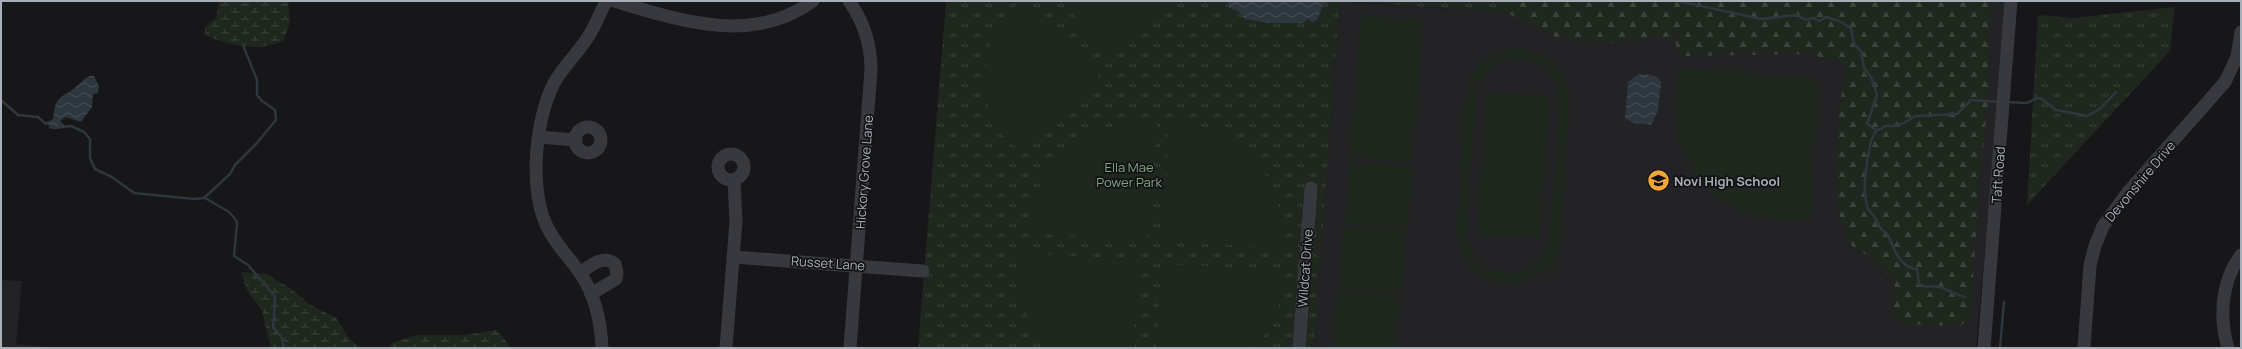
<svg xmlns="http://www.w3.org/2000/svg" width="2242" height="349" viewBox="0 0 2242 349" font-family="Manrope,sans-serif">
	<defs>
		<pattern id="forest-firs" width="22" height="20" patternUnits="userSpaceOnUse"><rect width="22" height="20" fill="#1f271f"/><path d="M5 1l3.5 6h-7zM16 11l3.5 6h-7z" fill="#3d443d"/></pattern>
		<pattern id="wetland-marsh" width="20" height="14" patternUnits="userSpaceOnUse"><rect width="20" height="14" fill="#1f271f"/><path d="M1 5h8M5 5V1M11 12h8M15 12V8" fill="none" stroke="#3d443d"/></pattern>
		<pattern id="park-tufts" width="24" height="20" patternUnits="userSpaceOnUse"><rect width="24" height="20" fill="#1f271f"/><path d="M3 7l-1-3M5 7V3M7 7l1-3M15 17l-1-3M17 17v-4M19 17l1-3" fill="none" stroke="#3d443d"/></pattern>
		<pattern id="water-waves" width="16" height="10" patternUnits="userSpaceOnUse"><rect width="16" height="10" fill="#2d373d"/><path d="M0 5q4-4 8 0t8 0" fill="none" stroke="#495157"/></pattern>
	</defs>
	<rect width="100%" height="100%" fill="#171719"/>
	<g fill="#232326">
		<path d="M1340,1L1507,13L1509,1H2007L1976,348H1314Z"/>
		<path d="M1,280L22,281L16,344L56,348H1Z"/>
	</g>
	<path fill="url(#forest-firs)" d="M1483,1H1993L1988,68V100L1980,178L1970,320L1959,326L1906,324L1898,321L1894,313L1895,282C1887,273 1880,265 1871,258C1865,253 1853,249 1849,242C1827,209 1837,111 1846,71L1840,61L1807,54L1680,56L1673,36L1616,43L1560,39Z"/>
	<g fill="url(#wetland-marsh)">
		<path d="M219,1H288L290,22L284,40C264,53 226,45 205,35V27L216,18Z"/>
		<path d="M241,272L266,274L290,288L309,304L336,318L349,338L360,348H271L262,311L247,290Z"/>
		<path d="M497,330L511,348H389L392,343L416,335H465Z"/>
	</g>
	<g fill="url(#park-tufts)">
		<path d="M946,1H1340L1314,348H918Z"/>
		<path d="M1346,1H1509L1508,13Z"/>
		<path d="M2175,7L2170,51L2027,205L2038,15L2073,18Z"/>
	</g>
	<g fill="#1f271f" fill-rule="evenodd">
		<path d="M1022,1H1026L1077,47L1098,74L1097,86L1073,110L1016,147C977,123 979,58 1001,23C1006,14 1014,7 1022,1Z"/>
		<path d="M1064,1H1166L1139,34L1116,51C1092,49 1078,19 1064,1Z"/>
		<path d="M1361,15L1424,20L1413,163L1349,158Z"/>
		<path d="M1521,48C1551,52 1569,73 1570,103L1558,274L1547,273V267C1511,303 1457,279 1456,228L1465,96C1469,66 1491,48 1521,48ZM1514,59C1540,58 1558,76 1559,103L1549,241C1533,290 1468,280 1467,229L1477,91C1483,72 1495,62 1514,59Z"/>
		<path d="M1678,67L1811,77L1819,85L1811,221C1795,221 1780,221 1765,218C1712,209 1675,163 1673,110C1673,96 1676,81 1678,67Z"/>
		<path d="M1486,92L1550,96L1540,239L1476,235Z"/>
		<path d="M1169,122C1240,125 1287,176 1281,248L1168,241L1164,235Z"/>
		<path d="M1142,123L1157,124L1147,236L1141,240L1028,233C1033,167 1075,126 1142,123Z"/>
		<path d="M1349,161L1413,166L1408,229L1344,224Z"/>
		<path d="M1343,226L1407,231L1402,295L1338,290Z"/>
		<path d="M1018,252L1134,261L1138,266L1134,348H1049C1024,324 1015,286 1018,252Z"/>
		<path d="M1167,264L1284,270C1283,300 1275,326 1254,348H1156L1162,268Z"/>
		<path d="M1337,292L1401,297L1397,348H1333Z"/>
	</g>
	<g fill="url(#water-waves)">
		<path d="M1228,1H1326L1328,3L1322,6L1318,19L1312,23L1309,18L1303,23H1268L1245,19L1238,11L1229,8Z"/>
		<path d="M1646,74L1657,77L1661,82L1658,111L1651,125L1633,123L1625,118L1628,82L1637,75Z"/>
		<path d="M89,76H94L99,86L98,93L93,94L92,107L81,122L66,117L60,121L65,126L54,128L45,123L53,119C56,93 61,100 77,86C81,83 84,79 89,76Z"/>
	</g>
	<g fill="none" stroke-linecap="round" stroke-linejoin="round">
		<g stroke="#2d373d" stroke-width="2.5">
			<path d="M1678,1L1761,19L1797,15L1806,20L1813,18L1820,21L1826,17L1839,21L1851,28L1854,44L1861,51L1864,68L1871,77L1877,95L1867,124L1876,130"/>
			<path d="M1,100L18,115L38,117L46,124"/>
			<path d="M2006,102L2027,103L2037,98L2042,99L2056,110L2087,116L2101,108L2116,92"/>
			<path d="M50,127L54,128L71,126L84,132L90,139V158L95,169L112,177L134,193L194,199L205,198L229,212L236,220L237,224L234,256L248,265L274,295L275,299L273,327L282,338L284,348"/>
			<path d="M1876,130L1881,129L1885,126H1895L1904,123L1915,116L1957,114L1971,100L1999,102"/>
			<path d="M1876,130C1875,134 1872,137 1871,141C1867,158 1861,192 1868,208C1869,212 1873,214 1875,218C1878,221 1878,225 1881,229C1884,232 1887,233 1889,237C1894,251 1902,269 1917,269L1919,284C1926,289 1933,285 1941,287C1948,290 1956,295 1965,297"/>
			<path d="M204,198L230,174L235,165L256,144L276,120L275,110L262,101L257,95V80L243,45"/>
			<path d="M2000,348L2004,302"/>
		</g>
		<g stroke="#38393e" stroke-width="13">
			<path d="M614,1C679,20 751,46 813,1"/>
			<path d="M849,1C864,22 871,45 871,70L850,348"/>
			<circle cx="588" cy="140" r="13"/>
			<path d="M539,137L576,140"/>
			<circle cx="731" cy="167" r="13"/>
			<path d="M733,257L923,271"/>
			<path d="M580,273C590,266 603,254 615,264L617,273L616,279L591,294"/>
			<path d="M602,348C601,322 595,295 580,273C572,261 561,250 553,237C527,199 534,122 554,83C564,65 580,51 590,34C596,23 601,12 606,1"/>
			<path d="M726,348L736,221L734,180"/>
			<path d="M1299,348L1311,188"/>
			<path d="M1984,348L2011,1"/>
			<path d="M2084,348L2090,265L2095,246L2103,226L2128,192L2225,82L2237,57L2241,32"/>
			<path d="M2228,348C2219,318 2221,281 2241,255"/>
		</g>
	</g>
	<defs>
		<symbol id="school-disc" viewBox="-11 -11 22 22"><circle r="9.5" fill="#f2a636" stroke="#121214"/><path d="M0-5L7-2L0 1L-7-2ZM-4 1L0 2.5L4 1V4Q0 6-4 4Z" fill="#111"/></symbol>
	</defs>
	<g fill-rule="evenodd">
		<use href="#school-disc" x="1646" y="168" width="25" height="25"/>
	</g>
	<g text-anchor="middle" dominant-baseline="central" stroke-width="3.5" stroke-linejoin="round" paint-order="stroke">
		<g font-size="13" fill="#80a480" stroke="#121214">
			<text x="1129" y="167">Ella Mae<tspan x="1129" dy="15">Power Park</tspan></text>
		</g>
		<g font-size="13" fill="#a9afb9" stroke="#121214">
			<text transform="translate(864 172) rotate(-86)">Hickory Grove Lane</text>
			<text transform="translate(1998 175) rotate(-86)">Taft Road</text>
			<text transform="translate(2140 181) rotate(-50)">Devonshire Drive</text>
			<text transform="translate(828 263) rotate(4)">Russet Lane</text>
			<text transform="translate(1305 268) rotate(-86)">Wildcat Drive</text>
		</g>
		<g font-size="13" font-weight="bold" fill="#a9afb9" stroke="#121214" text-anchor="start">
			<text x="1674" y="181">Novi High School</text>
		</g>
	</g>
	<rect width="2242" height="349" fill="none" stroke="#a9afb9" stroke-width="4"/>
</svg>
